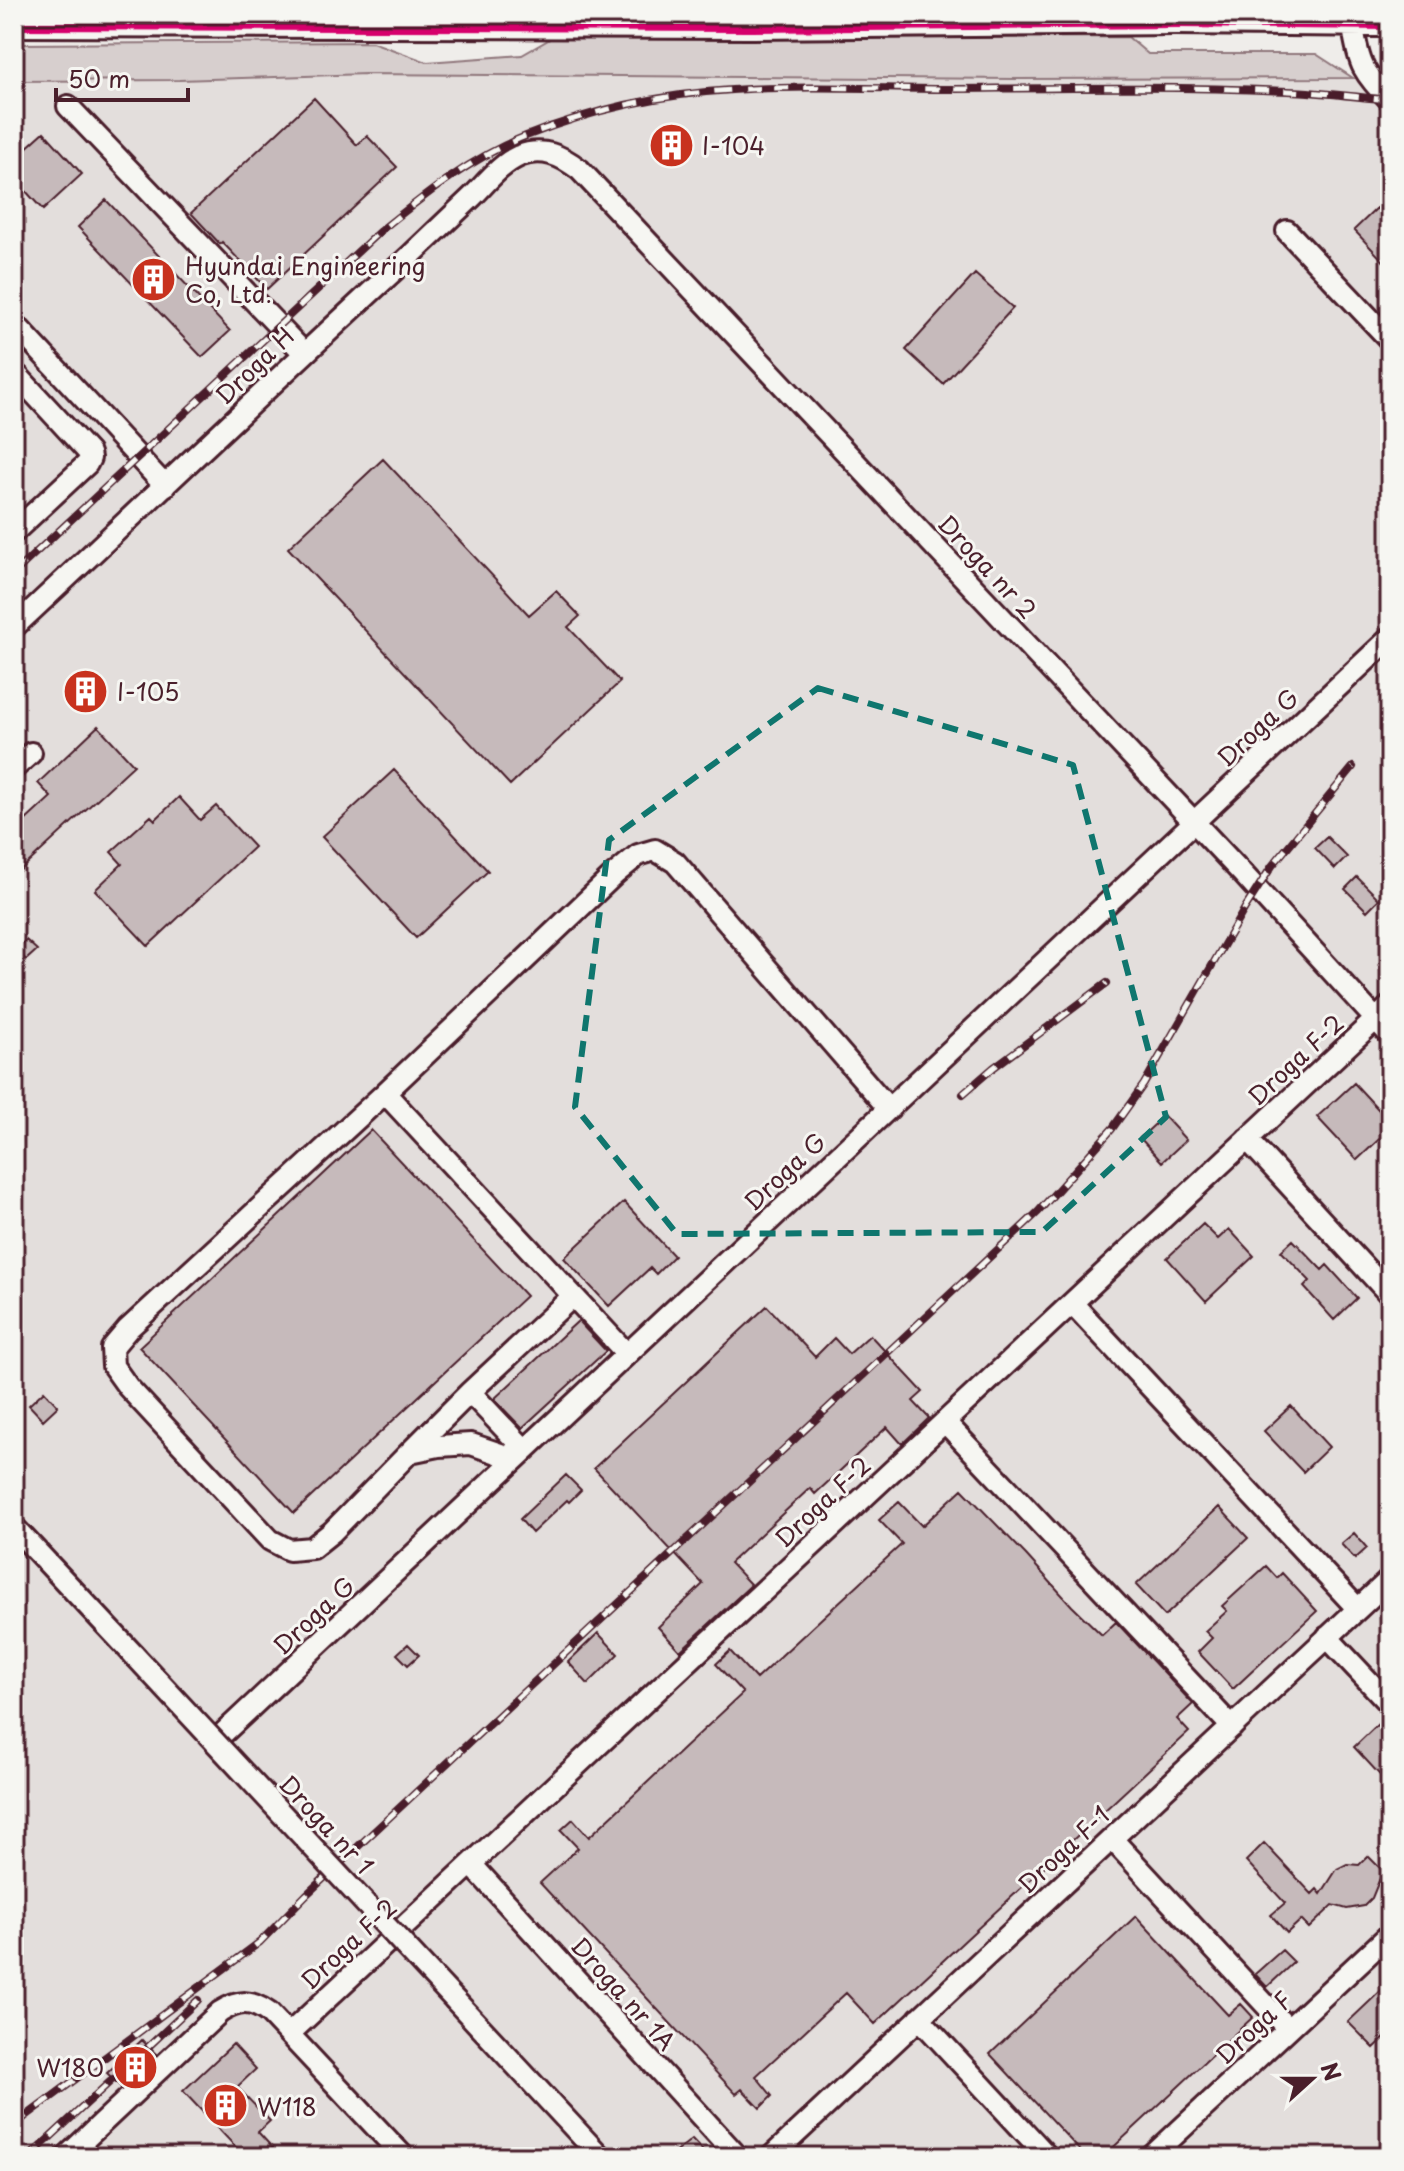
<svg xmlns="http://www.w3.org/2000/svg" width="1404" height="2171" font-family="'Playpen Sans',sans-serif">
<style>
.built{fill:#e3dedc}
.green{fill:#d7cfce;stroke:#90777c;stroke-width:2}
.building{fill:#c6babb;stroke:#4a1f2b;stroke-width:2}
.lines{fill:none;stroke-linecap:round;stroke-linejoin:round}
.minor-casing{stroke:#4a1f2b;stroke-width:26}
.minor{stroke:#f6f6f2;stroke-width:20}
.rail-casing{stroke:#4a1f2b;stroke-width:8}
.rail{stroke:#f6f6f2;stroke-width:5;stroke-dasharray:15;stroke-linecap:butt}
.minor-bridge-casing{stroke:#4a1f2b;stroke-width:26;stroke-linecap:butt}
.minor-bridge{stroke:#f6f6f2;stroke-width:20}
.cycleway-casing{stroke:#f6f6f2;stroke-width:13}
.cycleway{stroke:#d6006c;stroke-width:8}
.marked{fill:none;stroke:#0f766e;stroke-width:6;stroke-dasharray:16 10;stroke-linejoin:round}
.labels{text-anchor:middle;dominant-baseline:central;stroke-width:6;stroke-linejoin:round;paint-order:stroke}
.poi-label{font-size:24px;fill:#4a1f2b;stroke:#f6f6f2;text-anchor:start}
.street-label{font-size:24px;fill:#4a1f2b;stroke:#f6f6f2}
</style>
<rect width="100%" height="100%" fill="#efedea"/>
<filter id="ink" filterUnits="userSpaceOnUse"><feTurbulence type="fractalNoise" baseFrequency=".0125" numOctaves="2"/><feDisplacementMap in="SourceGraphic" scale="16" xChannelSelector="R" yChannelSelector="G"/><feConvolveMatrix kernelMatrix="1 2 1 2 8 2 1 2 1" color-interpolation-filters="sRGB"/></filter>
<g filter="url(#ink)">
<path class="built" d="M14 65 536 75 1015 79 1353 78 1384 77 1390 72V2157H14Z"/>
<path class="green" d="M14 14H800L483 17 14 16Z
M557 35 738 39 1128 37 1148 54H1316L1353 78 1015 79 366 74 179 80 14 81V44L372 42 427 62 522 55Z"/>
<path class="building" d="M314 98 357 145 367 136 397 167 267 289 222 242 220 244 191 213Z
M675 131 685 142 667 159 657 148Z
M44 132 82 174 43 210 14 178V159Z
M106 200 230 331 202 357 78 227Z
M1377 208 1390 221V268L1354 230Z
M975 274 1013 308 943 384 906 350Z
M383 459 529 615 556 591 580 616 568 627 620 682 510 785 288 548Z
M83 676 100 695 90 705 72 686Z
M98 726 134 765 14 876V807L25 821 51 797 38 783Z
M394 770 488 871 416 938 322 837Z
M179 797 200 820 216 806 254 847 148 946 95 890 122 864 111 852 151 816 155 820Z
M1327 837 1347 857 1335 869 1315 848Z
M1357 877 1379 899 1367 911 1345 889Z
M26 940 37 950 26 960 16 950Z
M1354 1083 1390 1122V1129L1357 1160 1317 1117Z
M1164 1116 1186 1140 1162 1162 1140 1138Z
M371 1130 526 1296 294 1513 139 1347Z
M624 1202 674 1256 656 1274 650 1268 609 1306 564 1258Z
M1203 1224 1218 1239 1229 1229 1254 1256 1206 1301 1167 1258Z
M1293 1240 1322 1270 1327 1265 1357 1298 1334 1320 1304 1287 1310 1281 1281 1251Z
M767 1306 815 1357 834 1338 849 1354 870 1335 923 1392 913 1401 929 1418 902 1444 887 1427 815 1494 810 1488 730 1563 751 1585 680 1651 658 1627 703 1584 594 1468Z
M578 1321 606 1351 522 1428 494 1399Z
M44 1391 58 1406 43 1420 29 1405Z
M1291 1406 1329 1447 1303 1472 1264 1431Z
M566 1475 581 1490 569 1502 567 1500 532 1533 520 1519Z
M962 1489 1026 1555 1072 1606 1102 1635 1116 1622 1193 1704 1177 1719 1189 1732 875 2024 846 1993 756 2076 772 2096 760 2108 742 2089 736 2094 540 1883 578 1848 561 1830 573 1819 589 1837 743 1693 716 1664 730 1651 756 1679 902 1544 879 1520 899 1502 922 1526Z
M1219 1507 1248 1538 1165 1616 1136 1585Z
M1354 1533 1367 1548 1355 1559 1341 1544Z
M1266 1566 1277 1578 1282 1573 1317 1611 1233 1689 1198 1652 1212 1638 1205 1631 1227 1611 1222 1606Z
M598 1633 618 1654 588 1684 568 1662Z
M408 1644 419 1655 408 1665 397 1654Z
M1378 1724 1390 1737V1786L1354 1747Z
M1264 1843 1312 1894 1317 1889 1321 1894 1337 1869 1347 1864 1359 1865 1368 1856 1383 1871 1372 1898 1364 1906 1347 1909 1333 1905 1309 1928 1301 1920 1287 1933 1271 1915 1285 1903 1246 1861Z
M1136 1916 1228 2015 1241 2004 1253 2017 1103 2157H1086L990 2054Z
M1282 1950 1294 1962 1267 1987 1255 1974Z
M1390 1982V2033L1374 2048 1348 2022Z
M142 2040 156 2054 121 2087 107 2073Z
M233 2044 256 2069 237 2087 270 2121 258 2132 281 2157H245L183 2091Z
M692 2139 709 2157H669Z"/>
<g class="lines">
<defs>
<path id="minor" d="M14 26 753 28 1176 24 1390 26
M1353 27C1359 66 1363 72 1390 100
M68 106 304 353
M1287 231 1390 340
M14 323 165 486
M14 375 18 376 89 453 90 458 87 464 14 532
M14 627C147 503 278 377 412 254 432 235 453 215 473 196 487 182 501 164 519 156 542 147 561 155 580 170L1243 874 1390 1035
M14 768 31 753
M385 1093 615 874 638 855 655 850 675 862 889 1109
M1247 1139 1390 1295
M1072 1303 1358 1609
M470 1392 525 1450
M945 1422 1232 1727
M410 1452 470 1392 573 1296
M515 1459 471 1444 439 1446 410 1452 332 1532 312 1548 289 1550 270 1540 128 1387 113 1366 112 1348 128 1329 385 1093 627 1354
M14 1527 135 1656
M1327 1637 1390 1704
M215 1741 1390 638
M1112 1839 1288 2029
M471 1864 738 2157
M456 2001 601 2157
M919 2018 1048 2157
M289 2034 1390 1006
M66 2157 220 2012C240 2000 251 2000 269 2013L404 2157
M771 2157 1390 1579
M1151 2157 1390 1934
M1387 2157 1390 2154"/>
</defs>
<use href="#minor" class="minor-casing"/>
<use href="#minor" class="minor"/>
<defs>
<path id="rail" d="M14 573 380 231C425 195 472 157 526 136 591 110 662 94 732 90 806 85 881 89 955 89 1066 88 1177 86 1288 91 1322 92 1356 97 1390 100
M963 1094 993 1068 1107 983
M148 2047 198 2000
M14 2125 260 1942 306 1895 1038 1212 1112 1129 1144 1084 1245 908 1272 866 1353 767
M29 2157 113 2079"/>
</defs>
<use href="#rail" class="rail-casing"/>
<use href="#rail" class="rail"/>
<defs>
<path id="minor-bridge" d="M135 1656 456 2001"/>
</defs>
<use href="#minor-bridge" class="minor-bridge-casing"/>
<use href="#minor-bridge" class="minor-bridge"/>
<defs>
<path id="cycleway" d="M14 26 753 28 1176 24 1390 26"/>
</defs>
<use href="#cycleway" class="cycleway-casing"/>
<use href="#cycleway" class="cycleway"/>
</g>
</g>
<path class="marked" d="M818 688 1073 765 1166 1117 1042 1232 677 1234 575 1107 609 840Z"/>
<defs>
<symbol id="building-disc" viewBox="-11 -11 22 22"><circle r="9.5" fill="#c8321e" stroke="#f6f6f2"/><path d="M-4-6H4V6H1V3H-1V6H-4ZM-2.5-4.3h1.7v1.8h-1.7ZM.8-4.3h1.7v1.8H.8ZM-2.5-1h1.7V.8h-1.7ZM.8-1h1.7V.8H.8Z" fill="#fff"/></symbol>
</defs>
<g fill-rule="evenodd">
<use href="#building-disc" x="646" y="120" width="51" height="51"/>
<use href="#building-disc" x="128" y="254" width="51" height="51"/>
<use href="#building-disc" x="60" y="666" width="51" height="51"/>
<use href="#building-disc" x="110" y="2042" width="51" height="51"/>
<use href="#building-disc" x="200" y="2080" width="51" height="51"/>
</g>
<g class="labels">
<g class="poi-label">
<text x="702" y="145">I-104</text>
<text x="185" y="265">Hyundai Engineering<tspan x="185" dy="28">Co, Ltd.</tspan></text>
<text x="117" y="691">I-105</text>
<text x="104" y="2067" text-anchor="end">W180</text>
<text x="257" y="2106">W118</text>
</g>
<g class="street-label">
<text transform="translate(254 365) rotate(-44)">Droga H</text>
<text transform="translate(988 566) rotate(47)">Droga nr 2</text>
<text transform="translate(1257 727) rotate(-43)">Droga G</text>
<text transform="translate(1295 1059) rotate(-43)">Droga F-2</text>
<text transform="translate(784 1171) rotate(-43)">Droga G</text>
<text transform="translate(822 1501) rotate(-43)">Droga F-2</text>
<text transform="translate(313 1615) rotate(-43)">Droga G</text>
<text transform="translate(327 1824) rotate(47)">Droga nr 1</text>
<text transform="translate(1063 1849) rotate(-43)">Droga F-1</text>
<text transform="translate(348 1943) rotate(-43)">Droga F-2</text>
<text transform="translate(624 1993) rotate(48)">Droga nr 1A</text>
<text transform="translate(1253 2027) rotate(-43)">Droga F</text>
</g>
</g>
<rect width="1404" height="2171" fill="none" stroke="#f6f6f2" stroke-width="48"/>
<rect x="24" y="24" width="1356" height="2123" fill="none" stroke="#4a1f2b" stroke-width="3" filter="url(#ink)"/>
<g transform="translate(1312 2079) rotate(69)" stroke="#f6f6f2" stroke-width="6" paint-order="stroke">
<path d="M0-6L14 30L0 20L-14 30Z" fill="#4a1f2b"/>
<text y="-12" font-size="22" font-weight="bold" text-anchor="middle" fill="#4a1f2b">N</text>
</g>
<path d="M56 88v12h132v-12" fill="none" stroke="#4a1f2b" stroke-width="4"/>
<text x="68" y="88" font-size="24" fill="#4a1f2b" stroke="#f6f6f2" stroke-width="6" paint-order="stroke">50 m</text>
</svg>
